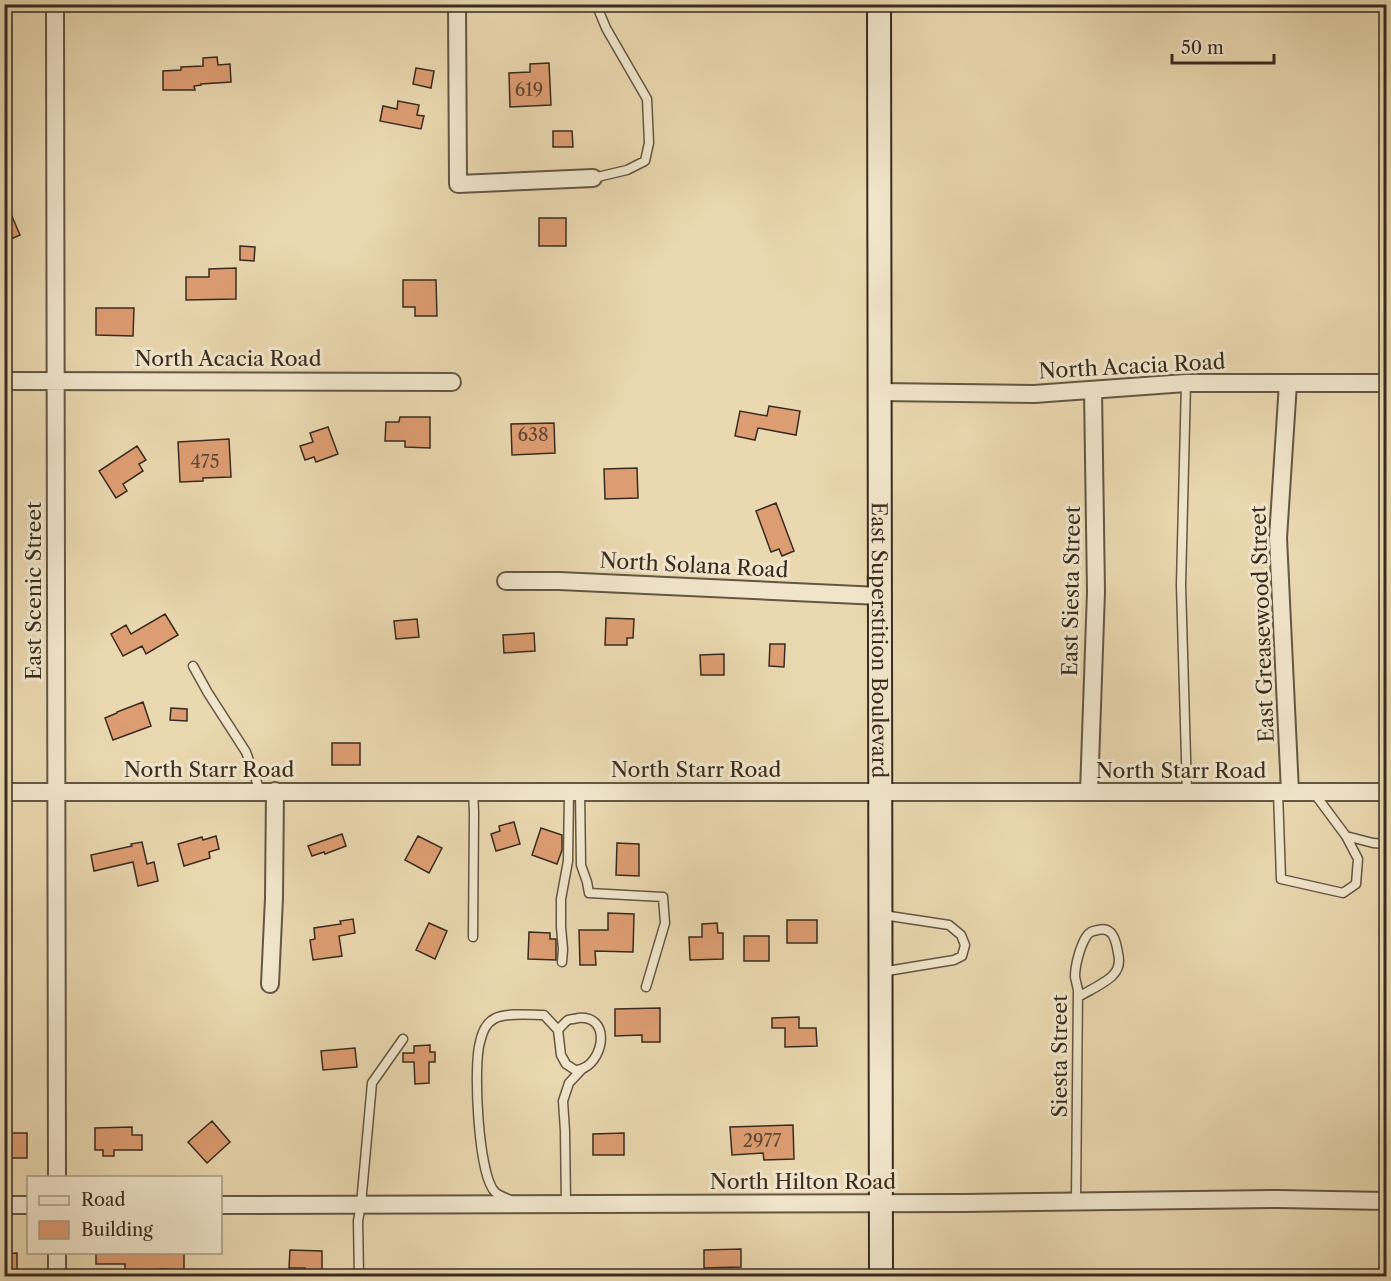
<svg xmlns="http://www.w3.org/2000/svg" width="1391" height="1281" font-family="'Libre Caslon Text',serif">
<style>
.building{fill:#dd9d72;stroke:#382c20;stroke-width:1.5}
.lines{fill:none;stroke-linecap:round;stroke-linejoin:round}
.service-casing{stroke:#645744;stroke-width:11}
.minor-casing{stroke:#645744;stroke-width:20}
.secondary-casing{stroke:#382c20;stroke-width:26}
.service{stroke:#f1e6cc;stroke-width:8}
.minor{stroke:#f1e6cc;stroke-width:16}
.secondary{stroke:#f1e6cc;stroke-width:22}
.labels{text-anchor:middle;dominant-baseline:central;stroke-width:6;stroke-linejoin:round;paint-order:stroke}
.number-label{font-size:18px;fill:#614834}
.street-label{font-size:21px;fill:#382c20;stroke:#f1e6cc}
</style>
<rect width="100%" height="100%" fill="#ead8b0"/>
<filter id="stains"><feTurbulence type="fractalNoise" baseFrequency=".00333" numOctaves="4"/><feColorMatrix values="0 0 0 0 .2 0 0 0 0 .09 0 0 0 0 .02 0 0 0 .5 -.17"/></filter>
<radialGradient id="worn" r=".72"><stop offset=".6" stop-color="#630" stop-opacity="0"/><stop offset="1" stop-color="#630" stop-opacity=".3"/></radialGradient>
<path class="building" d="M217 57 218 65 230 64 231 82 201 84V85L194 86 195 90H163V71L181 70V67L203 66V58Z
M549 63 551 105 510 107 509 73 530 72V64Z
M416 68 434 71 431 88 413 84Z
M398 101 419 105 417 115 424 116 421 129 380 121 383 106 397 109Z
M553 131H572L573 147H553Z
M5 200 20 235 4 242V200Z
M539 218H566V246H539Z
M240 246 255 247 254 261 240 260Z
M236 268V299L186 300V277H209V269Z
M403 280H436L437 316H415V307H403Z
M96 308H134L133 336 96 335Z
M769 406 800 411 796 435 758 428 755 440 735 436 740 411 767 416Z
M400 417H430V448L405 447V441H385L386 422H399Z
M554 423 555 453 512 455 511 424Z
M328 427 338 454 316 462 314 457 305 460 300 446 313 442 310 433Z
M229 439 231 477 203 478V481L180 482 178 442Z
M137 446 146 460 139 464 143 471 123 484 127 491 116 498 99 471Z
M637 468 638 498 605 499 604 469Z
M776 503 794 551 782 556 779 549 771 552 756 511Z
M165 614 178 635 146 654 142 646 123 656 111 634 126 625 131 634Z
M606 618 634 619 633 638H627V645H605Z
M417 619 419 637 396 639 394 621Z
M534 633 535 651 504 653 503 635Z
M770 644H785L784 667 769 666Z
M724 654V675H701L700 655Z
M143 702 151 726 113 740 105 718 117 713V712Z
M171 708 187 709V721L170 720Z
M332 743H360V765H332Z
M514 822 520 844 496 851 491 834 500 831 499 826Z
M541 828 562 835V850L557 864 532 855Z
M342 834 346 846 325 854 324 852 312 856 308 846Z
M216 836 219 849 209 852 210 858 184 866 178 844 202 837 203 840Z
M418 836 442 848 429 873 405 860Z
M142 842 147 864 154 862 158 881 138 886 133 862 94 871 91 855 132 846 131 844Z
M617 843 639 844V876L616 875Z
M608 913 634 914 633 952 595 951 596 965H580L579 930H608Z
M353 919 355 933 339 936 342 956 313 960 310 940 315 939 314 928 341 924 340 921Z
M787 920H817V943H787Z
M429 923 447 931 435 959 416 950Z
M717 923 718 933H723V959L690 960 689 937H702V924Z
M529 932 550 933V939H556V960L528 959Z
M744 936H769V961H744Z
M660 1008V1042H642V1035L615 1036V1009Z
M799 1017V1028H816L817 1046 785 1047V1028H772V1018Z
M430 1045V1052H435V1062H429V1083L415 1084 414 1062H403V1053H414V1046Z
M355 1048 357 1067 323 1070 321 1051Z
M212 1121 230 1142 207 1163 188 1142Z
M793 1125 794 1159 764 1160 763 1153 732 1155 730 1127Z
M132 1127V1135H142V1150H114V1156H103V1150H95V1128Z
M4 1133H27V1158H4Z
M624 1133V1155H593V1134Z
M741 1249V1267L704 1268V1250Z
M290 1250 322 1251V1276H305V1268H289Z
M96 1252H184V1270L160 1269V1271L125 1270V1264H96Z
M17 1253V1272H4V1254Z"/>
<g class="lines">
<defs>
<path id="service" d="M593 178 627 170 645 161 649 143 647 99 606 28 596 4
M1186 383 1181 585 1187 792
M193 666 208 693 246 752 260 791
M580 792 581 865 587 882 589 893 663 897 665 923 646 987
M1278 792 1281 879 1343 893 1356 884 1358 859 1346 836
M1314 793 1346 836 1373 843 1386 844
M473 937 474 812 473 791
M562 962 563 949 561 927V899L568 861 569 792
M881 972 954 960 962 956 965 945 961 935 949 925 883 915
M512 1201C507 1198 499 1196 495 1192 478 1175 473 1066 480 1042 482 1033 486 1023 494 1019 505 1012 531 1015 544 1015L558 1030 561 1055 566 1064 575 1070C576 1070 582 1069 584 1068 605 1057 610 1015 578 1018 576 1019 570 1019 568 1020 565 1022 561 1027 558 1030
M1076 1201 1078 990C1077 986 1076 981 1075 977 1075 965 1080 947 1086 937 1089 932 1092 931 1098 930 1113 926 1116 941 1118 953 1120 961 1119 969 1113 975 1106 983 1088 991 1078 997
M566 1204 565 1131 563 1101 569 1083 583 1068
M359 1276 358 1221 361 1204 372 1083 403 1039"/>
<path id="minor" d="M55 4 57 1178
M457 4 458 184 593 178
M4 381 452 382
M1288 383 1278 538 1290 792
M879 392 1034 394 1186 383H1386
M506 581H559L880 596
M4 792H1386
M1089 792 1096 592 1093 390
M270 984 274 898 275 791
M4 1205H28
M220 1205 963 1203 1278 1199 1386 1201
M57 1252V1276"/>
<g id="secondary">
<path id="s1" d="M879 4 881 1276"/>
</g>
</defs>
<use href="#service" class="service-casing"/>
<use href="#minor" class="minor-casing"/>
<use href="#secondary" class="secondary-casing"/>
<use href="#service" class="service"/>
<use href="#minor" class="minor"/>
<use href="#secondary" class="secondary"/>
</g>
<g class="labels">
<g class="number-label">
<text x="529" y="90">619</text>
<text x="533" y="435">638</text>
<text x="205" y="462">475</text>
<text x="762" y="1141">2977</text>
</g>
<g class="street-label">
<text x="228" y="358">North Acacia Road</text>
<text transform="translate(1132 366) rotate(-3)">North Acacia Road</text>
<text transform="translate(694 565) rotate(3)">North Solana Road</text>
<text transform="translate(33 591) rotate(-90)">East Scenic Street</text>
<text transform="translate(1071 591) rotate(-89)">East Siesta Street</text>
<text transform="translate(1262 624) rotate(-92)">East Greasewood Street</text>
<text stroke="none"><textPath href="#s1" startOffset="636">East Superstition Boulevard</textPath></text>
<text x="209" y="769">North Starr Road</text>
<text x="696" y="769">North Starr Road</text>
<text x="1181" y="770">North Starr Road</text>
<text transform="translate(1059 1056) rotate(-90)">Siesta Street</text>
<text x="803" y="1181">North Hilton Road</text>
</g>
</g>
<rect width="1391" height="1281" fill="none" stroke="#ead8b0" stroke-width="24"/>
<rect x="6" y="6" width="1379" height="1269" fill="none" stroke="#382c20" stroke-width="3"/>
<rect x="12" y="12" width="1367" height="1257" fill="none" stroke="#382c20" stroke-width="1.5"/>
<rect x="27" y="1176" width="195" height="78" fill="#f1e6cc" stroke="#a79c87" stroke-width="1.5"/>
<rect x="39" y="1196" width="30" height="9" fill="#f1e6cc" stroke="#a79c87" stroke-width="1.5"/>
<text x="81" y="1206" font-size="18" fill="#382c20">Road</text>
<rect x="39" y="1221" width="30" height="18" fill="#dd9d72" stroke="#a79c87" stroke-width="1.5"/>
<text x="81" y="1236" font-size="18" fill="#382c20">Building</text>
<path d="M1172 54v9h102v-9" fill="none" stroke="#382c20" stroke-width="3"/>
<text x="1181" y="54" font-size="18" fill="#382c20" stroke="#f1e6cc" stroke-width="4.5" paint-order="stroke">50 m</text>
<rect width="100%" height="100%" filter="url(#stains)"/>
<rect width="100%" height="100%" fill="url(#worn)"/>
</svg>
